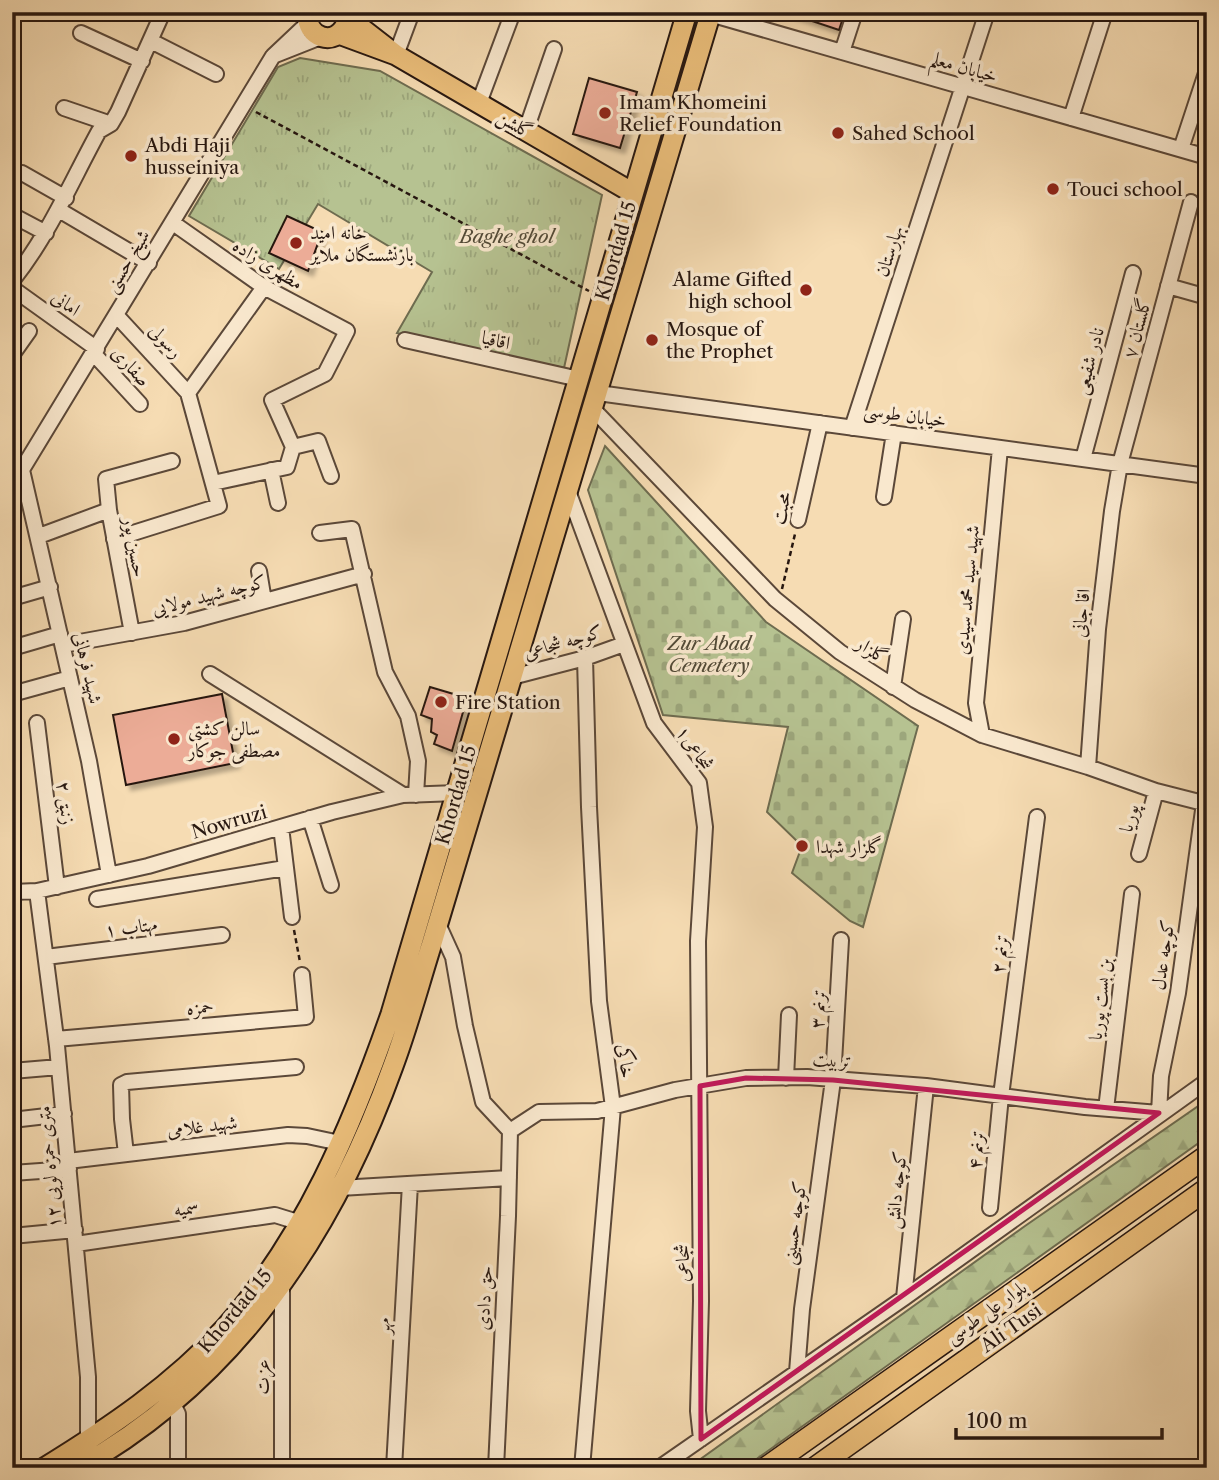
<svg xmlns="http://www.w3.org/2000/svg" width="1219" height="1480" font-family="'Libre Caslon Text',Amiri,serif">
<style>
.forest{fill:url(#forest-firs);stroke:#6e6c50;stroke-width:2}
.cemetery{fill:url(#cemetery-stones);stroke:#6e6c50;stroke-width:2}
.park{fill:url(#park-tufts);stroke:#6e6c50;stroke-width:2}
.building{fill:#ecac97;stroke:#271710;stroke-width:2;filter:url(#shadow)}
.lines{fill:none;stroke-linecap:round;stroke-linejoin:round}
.minor-casing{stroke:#5b4839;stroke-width:18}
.major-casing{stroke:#271710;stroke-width:23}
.highway-casing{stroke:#271710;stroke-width:24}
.path{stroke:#271710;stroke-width:2.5;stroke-dasharray:5 3.5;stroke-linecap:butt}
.minor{stroke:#f9e8ce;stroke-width:14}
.major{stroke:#ebbe7a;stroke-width:19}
.highway{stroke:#ebbe7a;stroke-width:21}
.marked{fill:none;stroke:#c2185b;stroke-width:5;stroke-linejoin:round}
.poi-dot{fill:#8f2418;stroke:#f9e8ce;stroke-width:2.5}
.labels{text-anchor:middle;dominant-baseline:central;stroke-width:7;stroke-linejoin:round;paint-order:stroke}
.street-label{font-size:19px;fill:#271710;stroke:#f9e8ce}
.poi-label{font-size:19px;fill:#271710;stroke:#f9e8ce;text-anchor:start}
.park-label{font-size:19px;font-style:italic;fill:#524a37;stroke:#f9e8ce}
</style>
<defs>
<pattern id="forest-firs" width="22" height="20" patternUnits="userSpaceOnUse" patternTransform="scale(1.75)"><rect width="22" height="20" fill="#b6c291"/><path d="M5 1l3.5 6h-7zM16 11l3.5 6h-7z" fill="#9ca67c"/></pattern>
<pattern id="cemetery-stones" width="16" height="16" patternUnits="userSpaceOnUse" patternTransform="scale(1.75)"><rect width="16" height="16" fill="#b6c291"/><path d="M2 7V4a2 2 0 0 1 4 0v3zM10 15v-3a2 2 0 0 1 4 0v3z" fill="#9ca67c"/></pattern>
<pattern id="park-tufts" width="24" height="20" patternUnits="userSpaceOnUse" patternTransform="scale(1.75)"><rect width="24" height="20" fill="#b6c291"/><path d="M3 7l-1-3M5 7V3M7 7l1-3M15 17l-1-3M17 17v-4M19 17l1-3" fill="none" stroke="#9ca67c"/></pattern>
<filter id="shadow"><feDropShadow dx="5" dy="5" stdDeviation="2" flood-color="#0004"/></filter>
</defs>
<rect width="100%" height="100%" fill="#f6dcb3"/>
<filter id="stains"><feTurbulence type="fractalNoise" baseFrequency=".00286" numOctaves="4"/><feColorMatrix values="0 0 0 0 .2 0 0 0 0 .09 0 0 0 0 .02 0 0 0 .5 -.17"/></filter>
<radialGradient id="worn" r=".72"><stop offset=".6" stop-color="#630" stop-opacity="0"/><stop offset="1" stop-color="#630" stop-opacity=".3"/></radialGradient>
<path class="forest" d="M1207 1100V1137L744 1468H688L1025 1226Z"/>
<path class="cemetery" d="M605 446 766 622 918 726 863 927 850 921 792 873 802 846 767 812 788 727 663 715 588 490Z"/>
<path class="park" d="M300 58 380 71 602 195 564 368 397 333 432 272 318 204 279 269 189 216 278 67Z"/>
<path class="building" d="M791 12H845L839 30 791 14Z
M589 78 637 92 620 148 573 134Z
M287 216 322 232 308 271 269 253Z
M430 687 467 698 452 751 434 744 437 735 431 732 432 719 421 715Z
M222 694 235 763 126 785 113 715Z"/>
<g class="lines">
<defs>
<path id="minor" d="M703 12 1207 157
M308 23 273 56 321 37
M81 33 142 61
M151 41 216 74
M842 52 855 12
M396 55 412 12
M479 103 513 12
M64 108 111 124
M1071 118 1105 12
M526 130 554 49
M1181 149 1207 70
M22 173 66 198
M59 210 149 263
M12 215 46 233
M173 223 264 287 347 331 325 374 272 400 293 447 287 467 213 483
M12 281C49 235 71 182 99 131L111 124 118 112 163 12
M1168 286 1207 297
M12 288 97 349
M405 340 579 379
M94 354 140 404
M12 355 29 331
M188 393 264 287
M598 393 1207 476
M593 409 775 599 840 652 915 700 982 735 1088 767 1156 791 1207 804
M852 428 987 12
M293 447 318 441 331 476
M1083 459 1133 273
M22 470 89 761 109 875
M271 470 278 503
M12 486 273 56
M568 491 654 723 699 783 705 827 698 941 701 1301 698 1411 701 1439
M884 497 894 433
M109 510 106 479 172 461
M798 520 820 423
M320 533 352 529 385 672 408 716 418 761 416 795
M39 536 109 510 132 633
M114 539 219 506 188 393 117 316
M259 571 264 601
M12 598 50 587
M63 645 184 623 364 574
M12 648 60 634
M210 674 403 795
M512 677 585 658 624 644
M893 687 903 619
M12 694 70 678
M37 723 57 887
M982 735 976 703 1000 448
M1088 767 1098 629 1112 511 1120 464 1191 202
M310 818 331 885
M281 827 292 917
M1139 854 1156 791
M37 891 57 1046 88 1377V1441
M12 892 37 891 148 866 332 812 403 795 457 793
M97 899 285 868
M438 924 453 957 465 1026 483 1102 510 1131
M46 957 222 935
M56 1039 306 1017 302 975
M12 1071 59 1067
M786 1078 789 1015
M1106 1109 1132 894
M12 1120 64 1114
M510 1131 539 1112 597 1111 675 1090 746 1078 807 1077 926 1086 1085 1107 1159 1113 1161 1076 1178 993 1204 803
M126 1154 122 1119 121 1085 127 1082 296 1067
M68 1161 288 1135 307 1136 340 1143
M12 1173 69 1169
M340 1188 509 1178
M990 1208 1001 1096 1037 817
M12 1236 75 1230
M76 1244 275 1215 301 1223
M904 1298 926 1086
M797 1372 802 1309 833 1080 841 940
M172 1402 178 1414V1468
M282 1468V1285
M394 1468 410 1184
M496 1468 508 1216 510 1131
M582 1468 613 1107 599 1001 589 807 585 658
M659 1468 904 1298 1207 1081"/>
<path id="major" d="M308 12C304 38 336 48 346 24
M339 34 396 55 347 17
M396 55 633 193
M44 1468C109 1428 173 1385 225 1328 305 1238 352 1126 391 1014L687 12
M78 1468C237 1379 333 1233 393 1066 408 1026 419 984 432 943L711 12"/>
<path id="highway" d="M766 1468 1207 1156
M815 1468 1207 1189"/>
</defs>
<use href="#minor" class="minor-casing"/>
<use href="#major" class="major-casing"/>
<use href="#highway" class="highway-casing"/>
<path class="path" d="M256 112 589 291
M782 589 795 534
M294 930 300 962"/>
<use href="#minor" class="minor"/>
<use href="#major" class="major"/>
<use href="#highway" class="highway"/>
</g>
<path class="marked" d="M746 1078 833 1080 1159 1113 701 1439 700 1086Z"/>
<g class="poi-dot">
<circle cx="605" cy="113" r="7"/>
<circle cx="838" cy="133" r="7"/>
<circle cx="131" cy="156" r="7"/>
<circle cx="1053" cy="189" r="7"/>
<circle cx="296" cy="243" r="7"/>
<circle cx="806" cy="290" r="7"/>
<circle cx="652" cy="340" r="7"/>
<circle cx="441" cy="702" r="7"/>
<circle cx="174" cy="739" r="7"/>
<circle cx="802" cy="846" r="7"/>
</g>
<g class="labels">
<g class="street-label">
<text transform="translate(964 67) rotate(16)">خیابان معلم</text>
<text transform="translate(515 124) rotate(30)">گلشن</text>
<text transform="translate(616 251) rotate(-74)">Khordad 15</text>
<text transform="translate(889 251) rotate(-72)">بهارستان</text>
<text transform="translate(127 261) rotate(-59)">شیخ حسنی</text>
<text transform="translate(268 264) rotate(32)">مظهری زاده</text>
<text transform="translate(66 303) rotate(35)">امانی</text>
<text transform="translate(1137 328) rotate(-75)">گلستان ۷</text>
<text transform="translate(496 340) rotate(13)">اقاقیا</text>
<text transform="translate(166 341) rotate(47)">رسولی</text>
<text transform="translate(1089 361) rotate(-75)">نادر شفیعی</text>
<text transform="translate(131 366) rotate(47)">صفاری</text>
<text transform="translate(905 415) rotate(8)">خیابان طوسی</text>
<text transform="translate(781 508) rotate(-77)">محبت</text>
<text transform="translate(135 547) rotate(80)">حسین پور</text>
<text transform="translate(967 590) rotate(-85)">شهید سید محمد سیدی</text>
<text transform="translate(209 595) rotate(-14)">کوچه شهید مولایی</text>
<text transform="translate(1081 613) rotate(-84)">اقا جانی</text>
<text transform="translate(563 642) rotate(-16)">کوچه شجاعی</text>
<text transform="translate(872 650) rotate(33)">گلزار</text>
<text transform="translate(88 668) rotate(77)">شهید فرهانی</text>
<text transform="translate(695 748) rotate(55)">شجاعی۱</text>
<text transform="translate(456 795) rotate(-74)">Khordad 15</text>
<text transform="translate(66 803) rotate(83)">زنبق ۲</text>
<text transform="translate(1129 818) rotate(-75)">پوریا</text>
<text transform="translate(229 822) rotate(-16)">Nowruzi</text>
<text transform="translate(131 927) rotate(-7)">مهتاب ۱</text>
<text transform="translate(1000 954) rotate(-83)">ترنم ۲</text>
<text transform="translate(1163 955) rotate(-82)">کوچه عدل</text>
<text transform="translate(1100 999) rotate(-83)">بن بست پوریا</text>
<text transform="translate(200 1007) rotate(-5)">حمزه</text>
<text transform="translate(818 1009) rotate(-86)">ترنم ۳</text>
<text transform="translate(832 1060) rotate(4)">تربیت</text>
<text transform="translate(626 1061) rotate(82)">خاکی</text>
<text transform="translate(202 1126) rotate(-7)">شهید غلامی</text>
<text transform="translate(976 1150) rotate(-85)">ترنم ۴</text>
<text transform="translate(49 1167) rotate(-95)">۱۲ متری حمزه لویی</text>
<text transform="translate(896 1190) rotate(-84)">کوچه دانش</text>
<text transform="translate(186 1208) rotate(-8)">سمیه</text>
<text transform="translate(794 1223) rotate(-82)">کوچه حسینی</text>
<text transform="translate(682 1263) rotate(-90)">شجاعی</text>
<text transform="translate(484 1298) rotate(-87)">حق دادی</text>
<text transform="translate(235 1311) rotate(-50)">Khordad 15</text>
<text transform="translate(986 1312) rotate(-35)">بلوار علی طوسی</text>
<text transform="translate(383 1326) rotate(-89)">مهر</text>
<text transform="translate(1011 1328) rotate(-35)">Ali Tusi</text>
<text transform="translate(262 1377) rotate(-90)">عزت</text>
</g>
<g class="poi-label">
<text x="619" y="102">Imam Khomeini<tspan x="619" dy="22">Relief Foundation</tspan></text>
<text x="852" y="133">Sahed School</text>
<text x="145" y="145">Abdi Haji<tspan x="145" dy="22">husseiniya</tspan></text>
<text x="1067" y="189">Touci school</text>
<text x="310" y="232">خانه امید<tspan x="310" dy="22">بازنشستگان ملایر</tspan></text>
<text x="792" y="279" text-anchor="end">Alame Gifted<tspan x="792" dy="22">high school</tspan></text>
<text x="666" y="329">Mosque of<tspan x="666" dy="22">the Prophet</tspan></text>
<text x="455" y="702">Fire Station</text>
<text x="188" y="728">سالن کشتی<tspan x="188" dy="22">مصطفی جوکار</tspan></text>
<text x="816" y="846">گلزار شهدا</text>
</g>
<g class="park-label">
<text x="507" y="236">Baghe ghol</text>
<text x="709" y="643">Zur Abad<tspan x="709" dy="22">Cemetery</tspan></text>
</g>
</g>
<rect width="1219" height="1480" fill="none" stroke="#f6dcb3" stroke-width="42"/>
<rect x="14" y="14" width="1191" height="1452" fill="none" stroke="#271710" stroke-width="3.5"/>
<rect x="21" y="21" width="1177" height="1438" fill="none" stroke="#271710" stroke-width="2"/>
<path d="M956 1428v10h206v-10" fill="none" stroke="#271710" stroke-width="3.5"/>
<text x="967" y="1428" font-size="21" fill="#271710" stroke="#f9e8ce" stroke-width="5" paint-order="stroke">100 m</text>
<rect width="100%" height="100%" filter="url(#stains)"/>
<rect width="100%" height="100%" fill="url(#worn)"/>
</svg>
